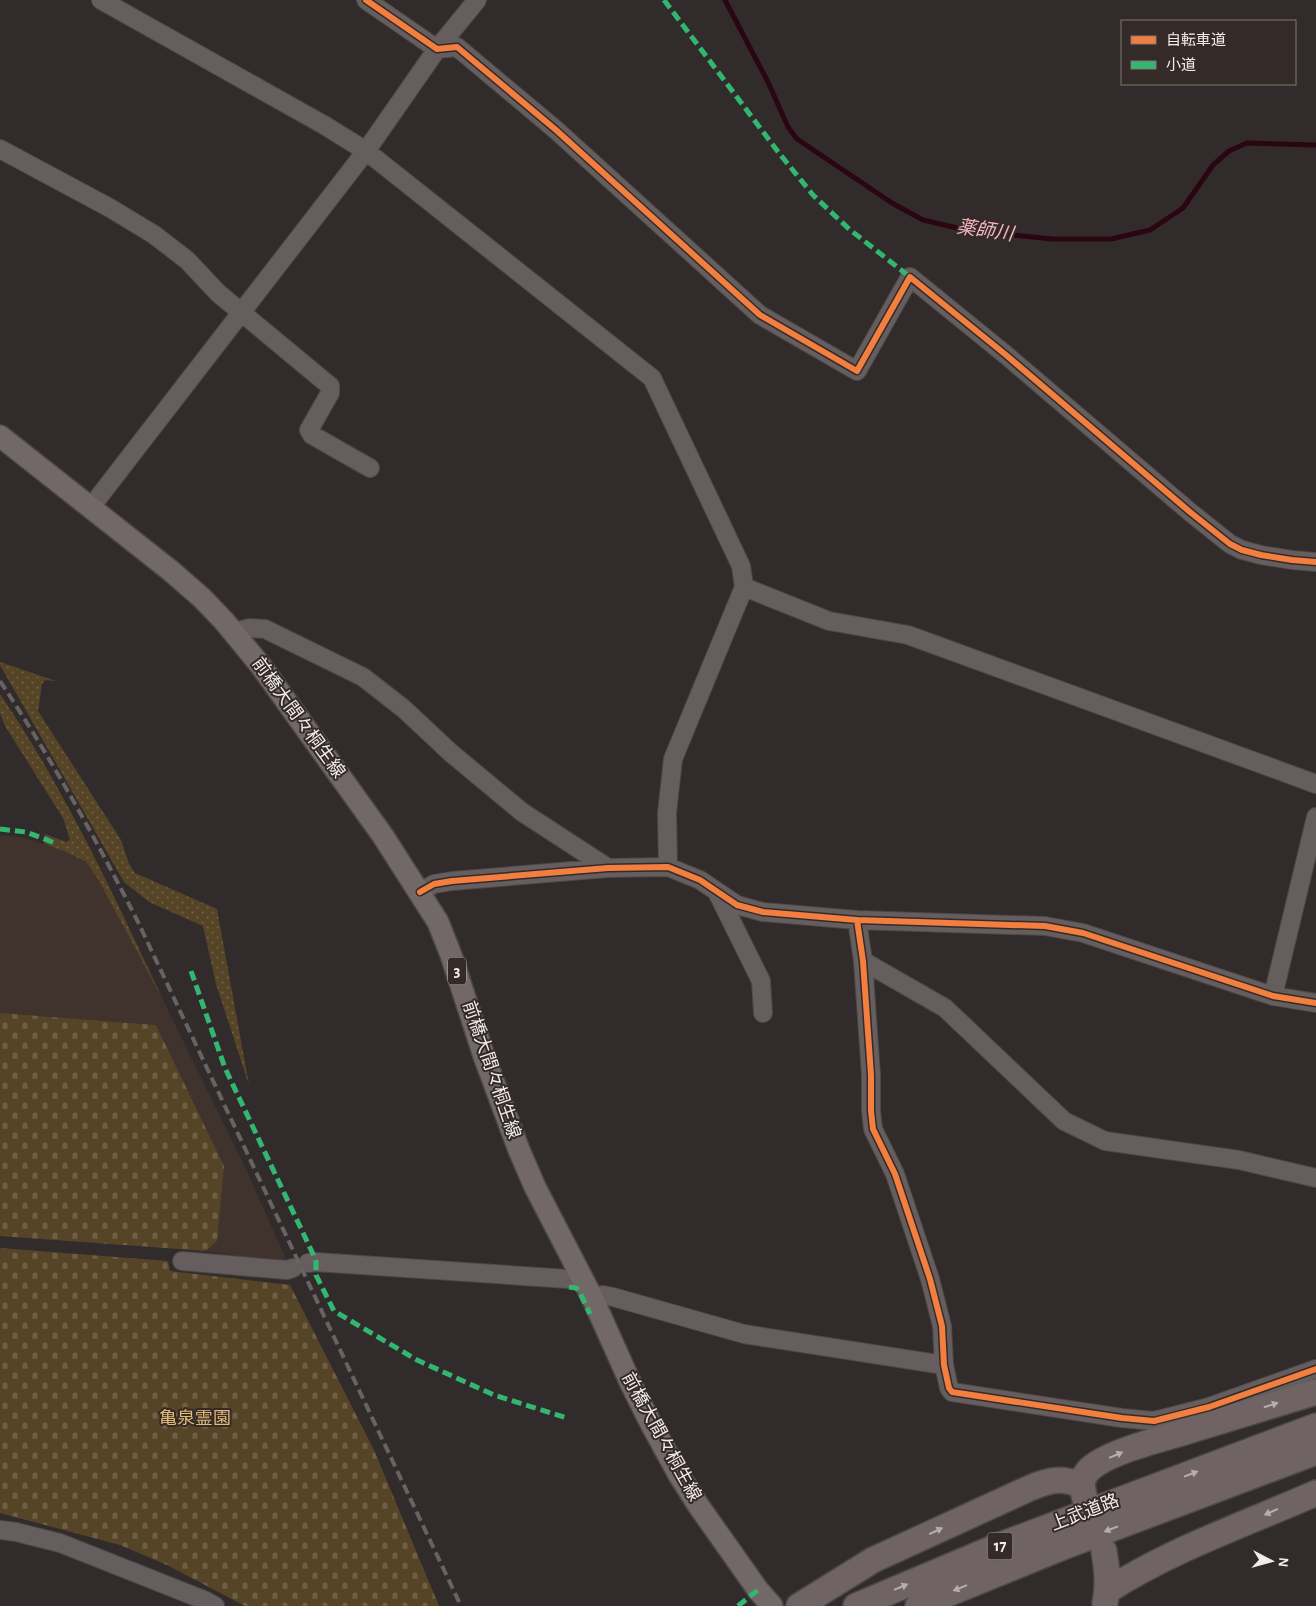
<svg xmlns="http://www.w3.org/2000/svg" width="1316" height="1606" font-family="'Alegreya Sans','Noto Sans JP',sans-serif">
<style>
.built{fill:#40322d}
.grass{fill:url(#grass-dots)}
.cemetery{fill:url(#cemetery-stones)}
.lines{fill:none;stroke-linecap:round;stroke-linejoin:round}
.stream{stroke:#2a0612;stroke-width:5}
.minor-casing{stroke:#4b4846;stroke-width:20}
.major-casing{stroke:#4b4846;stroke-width:24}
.highway-casing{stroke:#4b4846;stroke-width:28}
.minor{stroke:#665e5e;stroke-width:18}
.major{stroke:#726867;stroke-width:21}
.highway{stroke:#6f6463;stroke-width:25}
.rail{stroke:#686362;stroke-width:4;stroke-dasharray:10 5;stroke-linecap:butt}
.quiet{stroke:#33b770;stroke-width:5;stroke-dasharray:10 5;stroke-linecap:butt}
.cycleway-casing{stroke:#342b28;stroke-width:9}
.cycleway{stroke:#f27e40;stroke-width:6}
.oneway{fill:#b6aead}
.labels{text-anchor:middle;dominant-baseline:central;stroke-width:4;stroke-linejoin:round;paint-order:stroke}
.shield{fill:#342b28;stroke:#b8b1af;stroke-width:1}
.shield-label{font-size:16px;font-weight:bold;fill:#f1ebe9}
.street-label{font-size:18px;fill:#f1ebe9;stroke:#342b28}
.park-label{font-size:18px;fill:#e3b975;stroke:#342b28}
.water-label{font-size:19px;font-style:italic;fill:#f6b4c5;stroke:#342b28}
</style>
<defs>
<pattern id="grass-dots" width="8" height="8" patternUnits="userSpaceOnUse" patternTransform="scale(1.25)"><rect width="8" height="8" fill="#564427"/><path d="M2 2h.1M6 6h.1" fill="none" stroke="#6f5f46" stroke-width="1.8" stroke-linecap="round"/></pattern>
<pattern id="cemetery-stones" width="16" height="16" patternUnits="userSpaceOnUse" patternTransform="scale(1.25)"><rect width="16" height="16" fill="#564427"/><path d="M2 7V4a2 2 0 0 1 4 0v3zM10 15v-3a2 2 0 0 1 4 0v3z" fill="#6f5f46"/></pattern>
</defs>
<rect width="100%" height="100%" fill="#312c2b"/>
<path class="built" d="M0 835 21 837 64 851 86 862 98 879 165 1004 245 1167 286 1259 282 1262 206 1251 217 1241 156 1025 0 1013Z"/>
<path class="grass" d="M0 662 56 681 45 680 42 684 38 711 121 840 129 864 135 873 217 909 249 1085 216 984 203 926 149 902 124 882 0 665Z
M0 694C66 791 115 898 165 1004L98 879 86 862 64 851 44 844 45 834 66 842 70 840 63 818 5 726 0 713Z"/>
<path class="cemetery" d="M0 1013 156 1025 224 1166 217 1241 206 1251 0 1236Z
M0 1248 168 1261 170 1271 290 1285 374 1450 439 1606H245L167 1565 120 1545 0 1513Z"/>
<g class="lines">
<path class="stream" d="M725 0 768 82 788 127 797 139 892 203 923 220 966 230 1052 239H1111L1150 230 1183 208 1213 165 1229 151 1247 143 1316 145"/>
<defs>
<path id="minor" d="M101 0 324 125 366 151 652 378 741 566 744 587 673 759 667 813 668 867
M366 0 437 49 457 47 556 130 760 315 857 371 910 277 1006 355 1190 512 1230 544 1242 550 1261 555 1292 560 1316 562
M0 149 110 208 153 234 187 260 218 293 330 386V393L309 430 312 435 370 468
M91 507 366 151 437 49 477 0
M744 587 829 621 908 635 1316 784
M234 632 250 628 265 629 363 677 404 709 451 753 522 812 608 868
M420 892 434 884 452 881 608 868 668 867 700 880 737 905 763 912 857 920 1045 926 1083 933 1273 996 1316 1003
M717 892 761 981 763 1013
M857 920 863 961 871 1075V1111L873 1129 895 1174 930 1279 942 1326 944 1365 949 1388 952 1392 1122 1418 1154 1421 1209 1407 1316 1369
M863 961 945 1008 1064 1121 1105 1141 1239 1160 1316 1178
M1273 996 1316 817
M182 1261 287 1270 293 1268
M308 1263 316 1262 583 1280
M592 1297 603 1295 613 1297 744 1334 944 1365
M0 1530 16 1532 60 1543 204 1600 215 1606"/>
<path id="major" d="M0 436 171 571 202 598 224 621 261 666 383 836 438 922 451 955 484 1056 519 1150 535 1187 592 1297 631 1384 651 1424 679 1475 698 1505 758 1590 772 1606"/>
<path id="highway" d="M1085 1499C1082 1488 1080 1480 1088 1471 1105 1452 1163 1439 1188 1431 1230 1418 1273 1405 1316 1392
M1104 1551C1107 1569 1109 1585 1105 1603
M1107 1591C1170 1550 1248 1523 1316 1493
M799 1606 873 1560 1030 1488C1049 1480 1061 1477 1081 1485
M856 1606 1003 1544 1316 1426
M918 1606 1063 1547 1316 1452"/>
</defs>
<use href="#minor" class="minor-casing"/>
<use href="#major" class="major-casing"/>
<use href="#highway" class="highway-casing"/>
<use href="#minor" class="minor"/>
<use href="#major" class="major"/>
<use href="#highway" class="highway"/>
<path class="rail" d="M0 681C51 758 96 839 138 922L461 1606"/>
<path class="quiet" d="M664 0 779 153 813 195 849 229 910 277
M0 829 26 832 55 843
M191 971 225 1068 313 1254 316 1262V1275L334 1311 417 1360 494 1395 567 1418
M569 1287 576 1288 579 1291 590 1314
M738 1606 758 1590"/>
<defs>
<path id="cycleway" d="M366 0 437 49 457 47 556 130 760 315 857 371 910 277 1006 355 1190 512 1230 544 1242 550 1261 555 1292 560 1316 562
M420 892 434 884 452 881 608 868 668 867 700 880 737 905 763 912 857 920 1045 926 1083 933 1273 996 1316 1003
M857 920 863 961 871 1075V1111L873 1129 895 1174 930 1279 942 1326 944 1365 949 1388 952 1392 1122 1418 1154 1421 1209 1407 1316 1369"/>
</defs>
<use href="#cycleway" class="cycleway-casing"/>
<use href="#cycleway" class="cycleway"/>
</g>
<defs><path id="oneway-solid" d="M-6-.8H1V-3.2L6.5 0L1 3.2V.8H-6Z" transform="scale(1.25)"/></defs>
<g class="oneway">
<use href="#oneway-solid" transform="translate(1271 1405) rotate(-17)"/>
<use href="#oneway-solid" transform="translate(1116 1455) rotate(-23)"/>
<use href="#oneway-solid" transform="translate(1191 1474) rotate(-21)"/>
<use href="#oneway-solid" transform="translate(1271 1512) rotate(156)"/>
<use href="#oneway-solid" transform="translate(1111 1529) rotate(159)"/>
<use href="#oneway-solid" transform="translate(936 1531) rotate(-25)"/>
<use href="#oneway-solid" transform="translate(901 1587) rotate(-23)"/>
<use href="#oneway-solid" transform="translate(960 1588) rotate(158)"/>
</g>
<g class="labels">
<g class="shield">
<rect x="448" y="957.5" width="18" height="27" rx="4"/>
<rect x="987.5" y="1532.5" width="25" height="27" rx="4"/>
</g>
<g class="shield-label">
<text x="457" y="971">3</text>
<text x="1000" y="1546">17</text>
</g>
<g class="street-label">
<text transform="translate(298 718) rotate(54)">前橋大間々桐生線</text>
<text transform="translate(491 1070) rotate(71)">前橋大間々桐生線</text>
<text transform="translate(661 1437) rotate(61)">前橋大間々桐生線</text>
<text transform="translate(1085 1513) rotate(-21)">上武道路</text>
</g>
<g class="park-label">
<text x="195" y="1419">亀泉霊園</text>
</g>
<g class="water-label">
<text transform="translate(985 231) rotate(8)">薬師川</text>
</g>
</g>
<rect x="1121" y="20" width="175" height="65" fill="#342b28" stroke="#807875"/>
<rect x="1131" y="36" width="25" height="8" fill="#f27e40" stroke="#807875"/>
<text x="1166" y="45" font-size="15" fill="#f1ebe9">自転車道</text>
<rect x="1131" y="61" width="25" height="8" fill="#33b770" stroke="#807875"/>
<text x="1166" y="70" font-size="15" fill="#f1ebe9">小道</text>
<g transform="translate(1271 1561) rotate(96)" stroke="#342b28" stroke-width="4" paint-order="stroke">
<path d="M0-4L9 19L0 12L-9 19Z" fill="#f1ebe9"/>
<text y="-8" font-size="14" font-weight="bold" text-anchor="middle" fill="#f1ebe9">N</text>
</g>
</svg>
